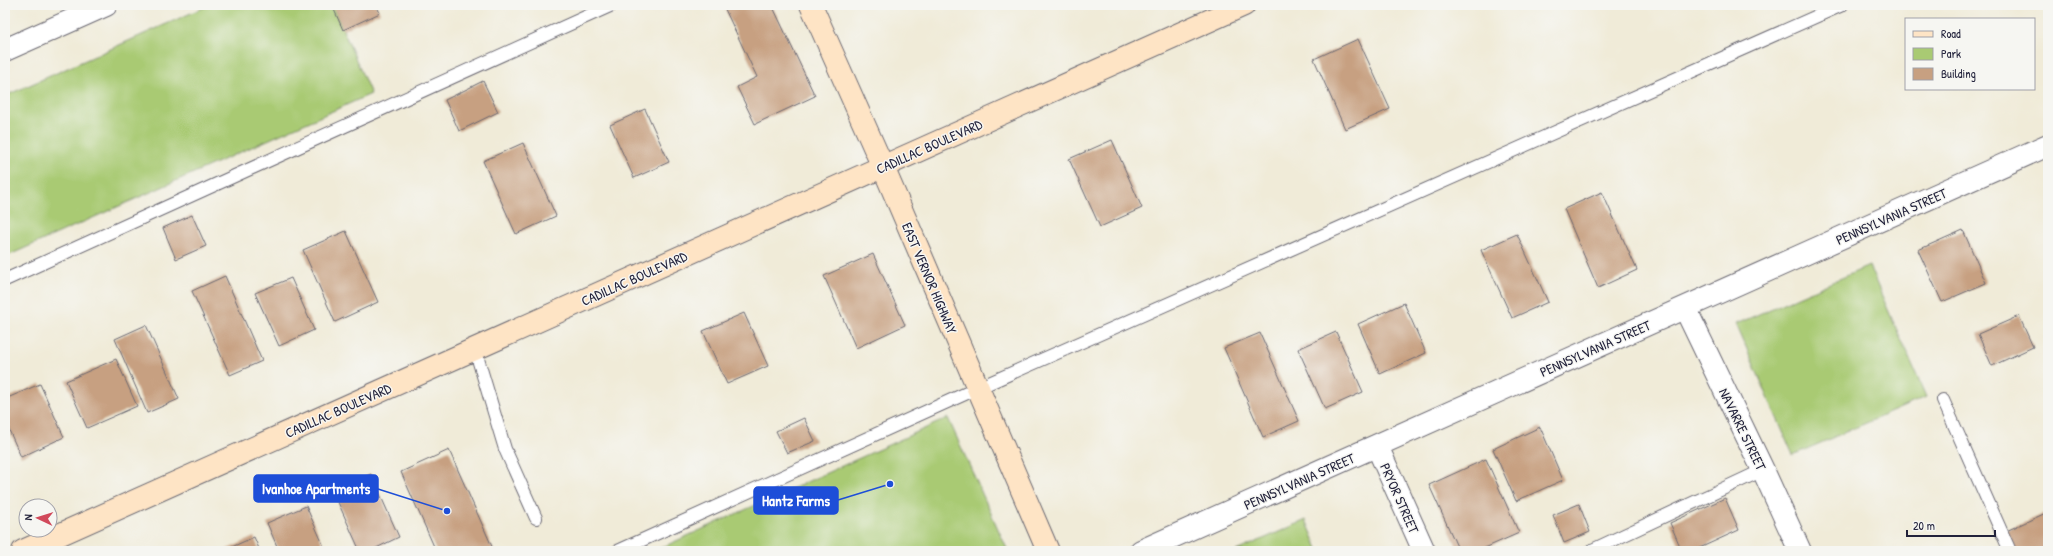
<svg xmlns="http://www.w3.org/2000/svg" width="2053" height="556" font-family="'Patrick Hand',sans-serif">
<style>
.green{fill:#a9ca73;stroke:#667657}
.building{fill:#c7a081}
.lines{fill:none;stroke-linecap:round;stroke-linejoin:round}
.lane-casing{stroke:#6a6872;stroke-width:14}
.street-casing{stroke:#6a6872;stroke-width:24}
.secondary-casing{stroke:#6a6872;stroke-width:24}
.lane{stroke:#fff;stroke-width:12}
.street{stroke:#fff;stroke-width:22}
.secondary{stroke:#fee4c5;stroke-width:22}
.labels{text-anchor:middle;dominant-baseline:central;stroke-width:3;stroke-linejoin:round;paint-order:stroke}
.street-label{font-size:14px;fill:#22223b;stroke:#f6f6f2}
.leader{fill:none;stroke:#1d4ed8;stroke-width:1.5}
.callout-dot{fill:#1d4ed8;stroke:#f6f6f2;stroke-width:1.5}
.callout{fill:#1d4ed8;stroke:#1d4ed8;stroke-width:1.5}
.callout-label{font-size:15px;text-anchor:middle;font-weight:bold;fill:#fff}
</style>
<rect width="100%" height="100%" fill="#f6f6f2"/>
<filter id="ink" filterUnits="userSpaceOnUse"><feTurbulence type="fractalNoise" baseFrequency=".025" numOctaves="2"/><feDisplacementMap in="SourceGraphic" scale="8" xChannelSelector="R" yChannelSelector="G"/><feConvolveMatrix kernelMatrix="1 2 1 2 8 2 1 2 1" color-interpolation-filters="sRGB"/></filter>
<filter id="wash" filterUnits="userSpaceOnUse"><feTurbulence type="fractalNoise" baseFrequency=".012" numOctaves="4" result="noise"/><feDisplacementMap in="SourceGraphic" scale="16" xChannelSelector="R" yChannelSelector="G"/><feGaussianBlur stdDeviation="0.9" result="paint"/><feColorMatrix in="noise" values="0 0 0 0 0 0 0 0 0 0 0 0 0 0 0 0 0 1.4 0 .05"/><feComposite in="paint" operator="in"/></filter>
<g filter="url(#wash)">
<rect width="100%" height="100%" fill="#f0ebd8"/>
<path class="green" d="M209 5H332L371 94 5 257V96Z
M1869 266 1926 397 1793 455 1736 324Z
M948 418 1008 551H654Z
M1306 520 1319 551H1236Z"/>
<g id="blocks">
<path class="building" d="M332 5H376L380 13 343 30Z
M723 5H772L815 96 755 124 737 87 757 77Z
M1358 39 1390 109 1345 129 1314 59Z
M483 81 498 112 459 131 445 100Z
M645 109 669 162 634 178 610 125Z
M1112 140 1142 208 1100 227 1069 159Z
M523 143 556 216 516 234 483 161Z
M1602 192 1637 270 1598 288 1564 209Z
M192 215 206 246 176 259 163 228Z
M1963 230 1986 283 1942 302 1918 250Z
M346 231 378 302 335 322 303 250Z
M1517 234 1548 302 1512 318 1481 250Z
M873 254 905 325 856 348 824 276Z
M225 276 262 361 230 375 192 291Z
M291 278 314 330 279 346 255 293Z
M1404 303 1426 353 1380 374 1358 324Z
M744 313 768 366 727 384 703 331Z
M2019 316 2033 347 1992 366 1978 334Z
M146 325 179 399 147 413 115 339Z
M1336 332 1363 392 1325 409 1298 349Z
M1260 333 1299 421 1263 437 1224 348Z
M116 359 137 406 87 428 66 381Z
M40 384 64 437 21 457 5 421V399Z
M804 418 815 441 787 453 776 431Z
M1540 427 1563 480 1516 501 1493 449Z
M449 450 494 551H436L401 472Z
M1486 459 1519 533 1478 551H1459L1429 485Z
M371 474 399 537 370 551H360L333 491Z
M1725 498 1739 530 1693 551H1682L1670 523Z
M1579 504 1590 532 1564 543 1553 515Z
M306 506 326 551H279L267 523Z
M2048 512V551H2012L2004 532Z
M254 537 260 551H223Z"/>
</g>
</g>
<g filter="url(#ink)">
<use href="#blocks" fill-opacity="0" stroke="#6a6872" stroke-width="1"/>
<g class="lines">
<defs>
<path id="lane" d="M5 280 612 5
M475 349 505 449 536 518
M1943 400 2010 551
M618 551 978 388 1842 5
M1590 551 1763 470"/>
<path id="street" d="M5 50 106 5
M1685 308 1763 470 1800 551
M1377 446 1424 551
M1141 551 2048 145"/>
<path id="secondary" d="M811 5 883 167 1048 551
M23 551 1244 5"/>
</defs>
<use href="#lane" class="lane-casing"/>
<use href="#street" class="street-casing"/>
<use href="#secondary" class="secondary-casing"/>
<use href="#lane" class="lane"/>
<use href="#street" class="street"/>
<use href="#secondary" class="secondary"/>
</g>
</g>
<g class="labels">
<g class="street-label">
<text transform="translate(929 146) rotate(-24)">CADILLAC BOULEVARD</text>
<text transform="translate(1891 216) rotate(-24)">PENNSYLVANIA STREET</text>
<text transform="translate(634 278) rotate(-24)">CADILLAC BOULEVARD</text>
<text transform="translate(930 278) rotate(67)">EAST VERNOR HIGHWAY</text>
<text transform="translate(1595 348) rotate(-24)">PENNSYLVANIA STREET</text>
<text transform="translate(338 410) rotate(-24)">CADILLAC BOULEVARD</text>
<text transform="translate(1743 429) rotate(64)">NAVARRE STREET</text>
<text transform="translate(1299 481) rotate(-24)">PENNSYLVANIA STREET</text>
<text transform="translate(1400 498) rotate(66)">PRYOR STREET</text>
</g>
</g>
<path class="leader" d="M447 511L378 489M890 484L838 500"/>
<g class="callout-dot">
<circle cx="447" cy="511" r="4"/>
<circle cx="890" cy="484" r="4"/>
</g>
<g class="callout">
<rect x="254" y="475" width="124" height="27" rx="4"/>
<rect x="754" y="487" width="84" height="27" rx="4"/>
</g>
<g class="callout-label">
<text x="316" y="494">Ivanhoe Apartments</text>
<text x="796" y="506">Hantz Farms</text>
</g>
<rect width="2053" height="556" fill="none" stroke="#f6f6f2" stroke-width="20"/>
<rect x="1905" y="18" width="130" height="72" fill="#f6f6f2" stroke="#a1a1a9"/>
<rect x="1913" y="31" width="20" height="6" fill="#fee4c5" stroke="#a1a1a9"/>
<text x="1941" y="38" font-size="12" fill="#22223b">Road</text>
<rect x="1913" y="48" width="20" height="12" fill="#a9ca73" stroke="#a1a1a9"/>
<text x="1941" y="58" font-size="12" fill="#22223b">Park</text>
<rect x="1913" y="68" width="20" height="12" fill="#c7a081" stroke="#a1a1a9"/>
<text x="1941" y="78" font-size="12" fill="#22223b">Building</text>
<g transform="translate(38 518) rotate(274)"><circle r="19" fill="#f6f6f2" stroke="#a1a1a9"/>
<path d="M0-3L7 15L0 10L-7 15Z" fill="#d1495b"/>
<text y="-6" font-size="11" font-weight="bold" text-anchor="middle" fill="#22223b">N</text>
</g>
<path d="M1907 530v6h88v-6" fill="none" stroke="#22223b" stroke-width="2"/>
<text x="1913" y="530" font-size="12" fill="#22223b" stroke="#f6f6f2" stroke-width="3" paint-order="stroke">20 m</text>
</svg>
